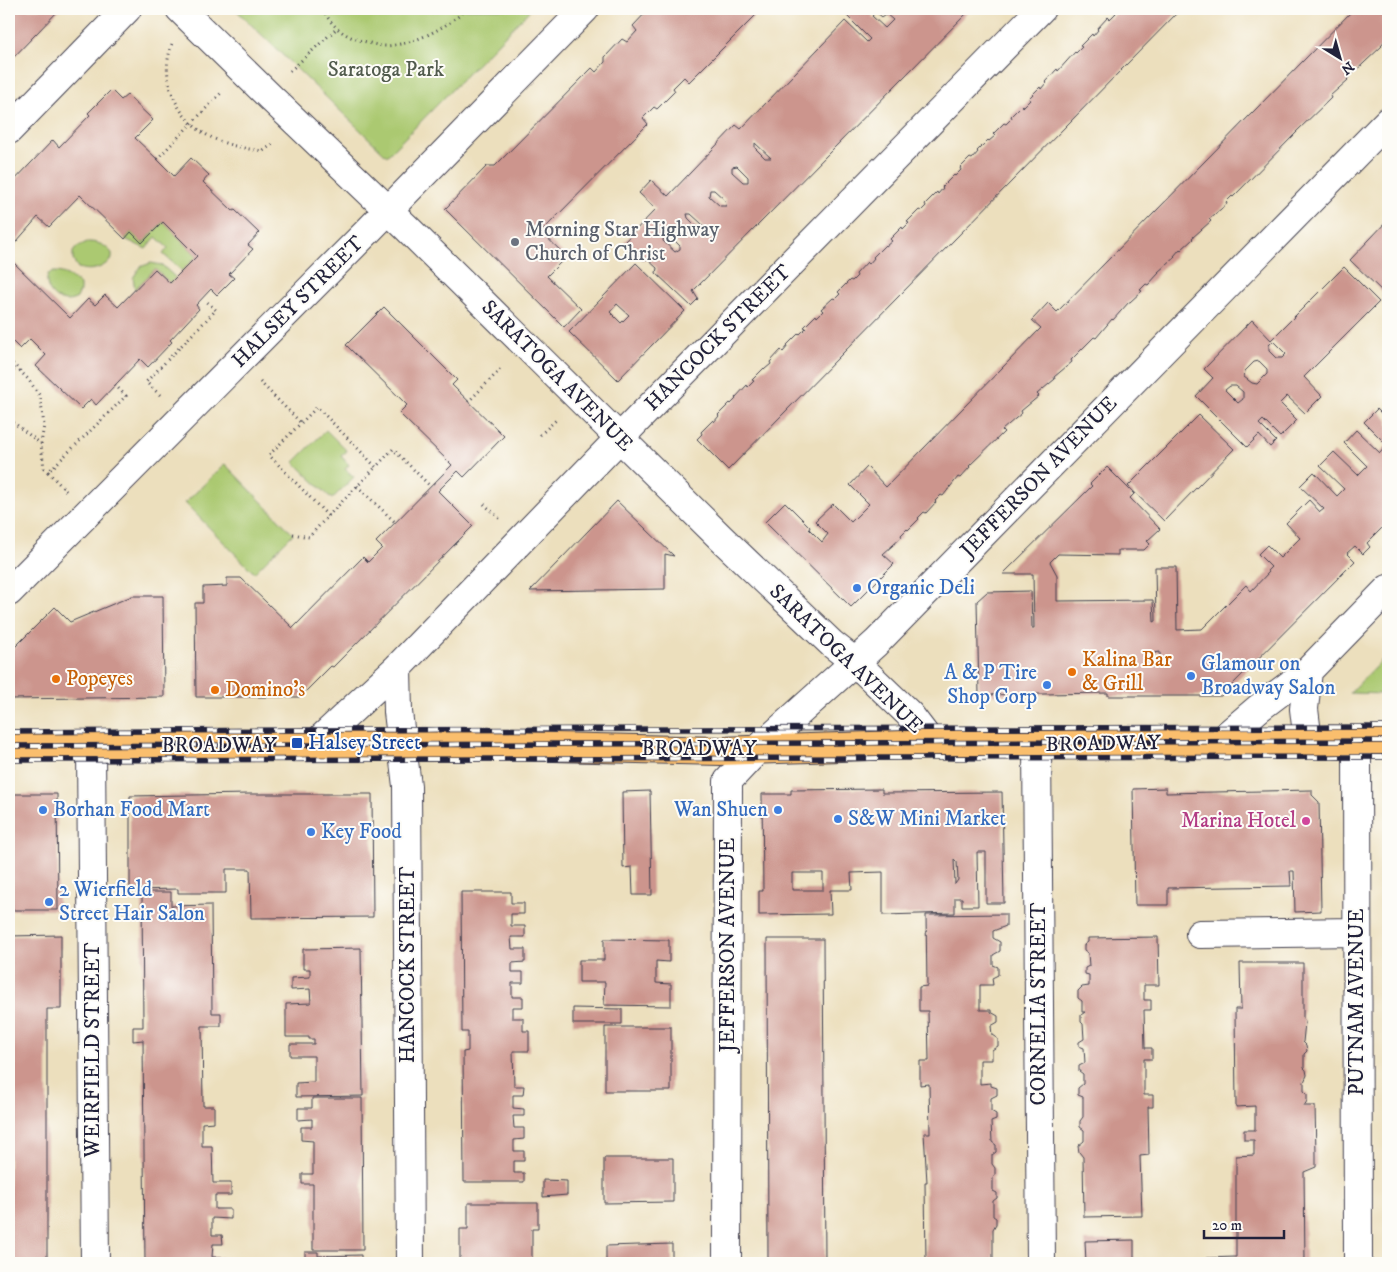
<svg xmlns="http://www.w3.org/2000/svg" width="1397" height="1272" font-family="'IM FELL DW Pica',serif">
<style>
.green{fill:#abc971;stroke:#667656}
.building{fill:#cc958d;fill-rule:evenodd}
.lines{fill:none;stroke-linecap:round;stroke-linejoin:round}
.minor-casing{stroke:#403e4e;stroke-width:30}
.major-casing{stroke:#403e4e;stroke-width:30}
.path{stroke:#403e4e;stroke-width:3;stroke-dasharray:1 4;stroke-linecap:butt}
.minor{stroke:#fff;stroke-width:28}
.major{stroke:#fabe6d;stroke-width:28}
.rail-casing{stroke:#22223b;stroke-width:5.5}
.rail{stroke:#fdfcf7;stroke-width:4;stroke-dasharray:11;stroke-linecap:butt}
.worship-dot{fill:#6b7280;stroke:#fdfcf7;stroke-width:2}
.shop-dot{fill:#3f7fe0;stroke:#fdfcf7;stroke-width:2}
.food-dot{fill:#e8710a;stroke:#fdfcf7;stroke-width:2}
.transit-dot{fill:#1a4fb4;stroke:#fdfcf7;stroke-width:2}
.hotel-dot{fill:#d1479c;stroke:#fdfcf7;stroke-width:2}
.labels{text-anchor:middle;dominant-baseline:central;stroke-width:4;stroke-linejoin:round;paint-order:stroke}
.park-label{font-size:21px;fill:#525c4e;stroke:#fdfcf7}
.worship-label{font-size:21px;fill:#5b616d;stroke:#fdfcf7;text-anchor:start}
.street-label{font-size:21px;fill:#22223b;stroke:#fdfcf7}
.shop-label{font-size:21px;fill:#366cbe;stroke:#fdfcf7;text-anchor:start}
.food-label{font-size:21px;fill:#c56008;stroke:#fdfcf7;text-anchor:start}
.transit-label{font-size:21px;fill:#164399;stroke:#fdfcf7;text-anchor:start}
.hotel-label{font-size:21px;fill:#b23c85;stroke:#fdfcf7;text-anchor:end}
</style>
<rect width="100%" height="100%" fill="#fdfcf7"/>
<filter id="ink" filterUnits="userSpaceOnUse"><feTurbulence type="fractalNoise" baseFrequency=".02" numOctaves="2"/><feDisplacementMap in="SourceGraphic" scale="10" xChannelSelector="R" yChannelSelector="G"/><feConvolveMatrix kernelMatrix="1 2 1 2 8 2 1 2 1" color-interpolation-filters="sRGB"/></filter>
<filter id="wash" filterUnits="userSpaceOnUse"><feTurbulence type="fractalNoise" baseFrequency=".0096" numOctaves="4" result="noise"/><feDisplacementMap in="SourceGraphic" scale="20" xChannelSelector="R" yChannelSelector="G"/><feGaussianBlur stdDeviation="1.12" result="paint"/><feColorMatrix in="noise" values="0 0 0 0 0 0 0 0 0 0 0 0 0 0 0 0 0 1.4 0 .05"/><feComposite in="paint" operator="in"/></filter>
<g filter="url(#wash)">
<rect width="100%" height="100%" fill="#ecdfbd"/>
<path class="green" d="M235 9H531L387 156Z
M163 222 197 256 182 271 163 254 168 248 156 237 146 249 125 239 131 232 143 243Z
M87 242C98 242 104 244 112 253V259C101 269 92 272 78 268L73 260V252L77 247Z
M151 263 162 265 176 278 170 283 155 269 135 289 133 278 140 267Z
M54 272C65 272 72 277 80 285V291L77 298C61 308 42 291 48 274Z
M326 430 347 451 341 456 349 465 345 469 354 477 332 499 294 462Z
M225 464 293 534 254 573 185 503Z
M1388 654V694L1350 693Z"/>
<g id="blocks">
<path class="building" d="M9 9H60L9 62Z
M649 9H762L689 82 684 77 673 88 675 91 657 109 654 107 643 118 648 124 541 232 562 252 559 256 563 260 547 276 581 309 564 327 445 209 487 166H495L592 68 596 72 605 62V57L622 39 627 42 637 31 633 26Z
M842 9H896L900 13 904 9H971L693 291 698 299 691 306 656 273 657 268 647 259 643 260 624 242 656 209 639 193 651 180 668 196 736 125 741 129 845 21 867 42 870 39 841 10ZM876 12 882 17 886 14 893 20 885 28 872 16ZM755 143 771 158H765L755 148ZM737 166 748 177V182H743L732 172V167ZM710 190H714L725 200 726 206H720L709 196ZM687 214H691L702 224 703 230 698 228 688 218ZM664 234 670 236 680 246V249L675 252 663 241Z
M1117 9H1181L728 470 697 439 702 434 701 432 713 420 714 422 719 416 718 415 730 403 731 404 736 399 735 398 747 385 748 387 754 381 752 380 764 368 765 369 771 364 770 362 781 350 783 352 788 346 787 345 799 333 800 334 806 328 804 327 816 315 817 317 823 311 821 309 833 298 835 299 840 294 838 292 850 280 852 281 857 276 856 274 867 262 869 264 874 258 873 257 885 245 886 246 892 241 890 239 902 227 903 229 909 223 907 222 919 210 921 211 926 206 925 204 937 192 938 194 943 188 942 187 954 175 955 176 961 170 960 168 970 158 972 159 978 152 977 151 988 140 989 141 995 136 993 134 1004 123 1006 124 1012 118 1011 116 1022 105 1023 107 1030 100 1029 98 1040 87 1041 89 1046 83 1045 82 1057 69 1058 71 1075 52 1076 53 1082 47 1080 46 1092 34 1093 36 1098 30 1097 29 1108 17 1110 19 1116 13 1114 11Z
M1354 9H1388V37L1381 45 1382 46 1347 79 1348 80 1330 96 1331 98 1296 132H1297L1233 197 1232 196 1226 202 1227 204 1209 219 1211 221 1192 238 1193 239 1181 250 1180 249 1174 256 1175 257 1158 272 1159 273 1148 285 1146 284 1140 290 1142 291 1130 302H1129L1113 320 1112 319 1096 338 1094 337 1071 360 1072 362 1054 377 1055 379 1037 394 1039 396 1021 411 1022 413 1002 430 1004 432 969 466 970 467 960 478 958 477 943 496 941 495 935 501 936 502 926 513 924 512 918 518 919 519 908 530 907 529 901 535 902 537 883 554 894 564 851 607 765 522 785 502 810 527 809 529 822 542 828 534 815 521 833 504 851 522 869 504 850 485 867 467 886 487 1041 328 1032 320 1048 303 1057 312Z
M111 90 121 100 127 95 153 120 135 138 157 159 174 176 191 158 209 175 203 182 233 211 235 210 259 233 248 245 253 249 229 274 234 278 217 295 211 289 196 305 199 309 170 340 172 342 148 367 140 359 96 405 91 399 81 409 36 366 46 355 30 339 20 349 9 338V258L70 318 88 299 95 305 105 295 118 307 155 269 170 283 197 256 163 222 142 243 131 232 125 239 80 195 49 227 38 217 9 250V200L13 196 9 193V186L53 140 59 147 90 115 88 113Z
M1388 220V292L1386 295 1350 260Z
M636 263 685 311 618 380 569 332ZM617 304 629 315 621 323 610 312Z
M1344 267 1379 302 1304 377 1322 396 1305 413 1287 396 1280 403 1297 420 1280 437 1263 420 1259 424 1276 441 1270 447 1259 435 1247 447 1196 396 1213 378 1204 369 1252 320 1271 340ZM1273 341 1286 354 1282 358H1276L1269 351V345ZM1259 361 1267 369V374L1257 384 1252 383 1244 377 1245 371 1254 362ZM1230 386H1236L1243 392V399L1238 403 1225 390Z
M384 307 457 380 452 385 504 436 464 477 458 471 438 491 473 526 333 667 331 666 300 697H196L195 603H203V587L227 586V578H241L293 628 363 557 368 562 382 548 376 542 452 465 399 413 407 405 346 345Z
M1377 409 1388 420V522L1367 543 1370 547 1363 554 1355 546 1347 553 1355 561 1221 696H1108V693L979 695 977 601 987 592 1031 591 1032 628H1034L1033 574H1003L1092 486 1090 484 1107 467 1134 494 1130 498 1160 529 1147 541 1150 544 1144 550H1118V555L1058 554 1050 562 1057 575V601L1153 600 1154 622 1156 621 1155 567H1176L1177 630 1202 629 1246 585 1251 591 1269 572 1267 571 1271 567 1258 554 1267 545 1280 558 1300 538 1286 523 1309 500 1320 512 1324 509 1300 486 1314 472 1337 496 1344 489 1320 466 1334 452 1358 475 1367 466 1344 443 1356 430 1380 453 1387 445 1364 422ZM1160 652V661L1154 662V653Z
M1199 415 1234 449 1164 521 1128 486Z
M617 501 674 556 665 554V589L530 591Z
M132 596H163L164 697 9 699V653L55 607 70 622Z
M1166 788V793L1312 790V795L1319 802 1321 911 1295 912 1294 871H1290L1291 886 1168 888V905H1135L1133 789Z
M882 789V793L1002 792 1004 903H986V852H977L978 906H962V898H955V913L883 915V872L851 873 852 890H830L831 914 759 915V891H763L762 794H791V790ZM954 859 957 862 958 880 955 884ZM792 873H823V890H792Z
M650 791 652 895H633L632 867 623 868 622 792Z
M9 794H57L58 910H9Z
M250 794H372L373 917 251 918 250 869H226V893H178V889L130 890V796Z
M142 892H171V906L211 905 212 1013H221V1026H202L203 1106H214V1122L202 1123V1146H212L213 1183H231V1195H215V1209H231V1219L212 1218V1235H222L223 1244H213L212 1257H222V1263H145L143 1040 133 1041V1027H143Z
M461 892H511V903H524V914H511V926H525V937H511L512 949H525V962L512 963V972H523V983H512V997H523V1007H512V1018H523V1031H529V1051H513L514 1086H524L523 1095H513V1108L524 1109V1116H513L514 1128H524V1139L514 1140V1151H524V1161H514V1173H524V1182H464L463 1052 468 1051V1032H462Z
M1006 914V926L993 931V938L1000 942V951L993 955V965L998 967V975L992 978 993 985H980V1010H991V1012L998 1016V1022L991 1026 992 1035 998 1039V1046L992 1050V1060H980V1084L991 1083V1086L997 1088V1095L991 1098V1111L996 1114V1120L991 1122 992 1142 996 1145V1152L992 1155V1164L995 1168V1175L993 1178V1191L997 1193V1198L993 1201V1216L996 1218V1224L993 1229V1263H926L925 1182H927L924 1133H930L929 1084 920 1085V1061H929L928 1011H919V987L927 986 926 915Z
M61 935V1009H47V1263H9V936Z
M1158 937 1159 985H1144V1000H1151V1010H1144L1145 1048H1152V1059H1144V1095H1153V1107H1148L1149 1155 1140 1156 1142 1216 1084 1217 1083 1157 1079 1152 1078 1146 1084 1141V1130L1080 1127V1121L1083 1117V1097L1078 1095V1088L1083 1084V1074L1079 1071V1066L1085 1063 1084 1048 1079 1046V1042L1084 1039 1083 1024 1081 1022V1015L1085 1012H1082V1001L1078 998V991L1082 987 1089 986V975L1085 974V968L1089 966 1088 953 1084 950V945L1088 942V938Z
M604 939 669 940V962L656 961V983L671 984V1006L604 1005 605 982H579V960H604Z
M767 939H823L825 1263H768Z
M361 948 363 1096 296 1097V1083L314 1082V1056H290V1044H314V1039H309V1037H286V1004L311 1003 310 989 291 990V978L310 977V969H303V949Z
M1240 963H1303V1018L1305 1022 1303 1042 1306 1045 1307 1051 1304 1054V1068L1306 1070 1307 1075 1304 1082V1091L1307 1094V1101L1304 1106H1315L1316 1155V1167L1304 1172 1305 1263H1206V1258L1236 1257V1156L1254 1155V1140H1244V1130H1255V1106L1236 1107 1235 1009H1241Z
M573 1008 622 1009V1024H573Z
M605 1027H671V1091H605Z
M312 1098H362L363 1250H313V1184H302V1174H313V1141L301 1140V1127H312V1119L298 1120V1108H312Z
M604 1158H673V1202L604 1203Z
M543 1180 567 1181V1195L543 1197Z
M468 1203H538V1229H532V1263H460V1229H468Z
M1134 1240V1263H1086L1085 1241Z
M672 1244V1263H606V1246Z
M305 1252H318V1256L361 1255V1263H305Z"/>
</g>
</g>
<g filter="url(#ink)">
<use href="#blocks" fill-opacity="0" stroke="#403e4e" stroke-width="1"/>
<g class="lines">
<defs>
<path id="minor" d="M180 9 270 97 407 228 721 538 832 644 855 662 909 714 932 744
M9 130 127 9
M9 592 365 234 585 9
M397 668 398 712 407 786 410 1263
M1308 671 1304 709 1308 742
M1357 740 1358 1263
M1219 742 1259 708 1308 671 1388 589
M1037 745 1041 1263
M313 746 397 668 642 415 1041 9
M91 747 95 1263
M1200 934 1357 932
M727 1263 728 781 757 750 876 643 1388 121"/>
<path id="major" d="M9 747 431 744 720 751 932 744 1037 745 1388 740"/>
</defs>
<use href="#minor" class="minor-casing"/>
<use href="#major" class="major-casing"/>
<path class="path" d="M323 9C331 26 345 37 363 41 370 43 378 46 386 46 417 44 444 28 468 9
M172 44C166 61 166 73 171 90 185 133 221 146 263 151L273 144
M290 71 336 29
M157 159 221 93
M9 360 28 379 40 396 44 425 41 444 44 468 48 472
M9 373 17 368
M260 382 301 423
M160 395 146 382 216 310 205 300
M468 402 502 368
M9 419 41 444
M540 435 556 420
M357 486 396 523
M66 491 48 472 126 396 115 385
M484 504 500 519
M328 516 376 467
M293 534 309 537 328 516 269 455 317 407 376 467 393 449 431 487"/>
<use href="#minor" class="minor"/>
<use href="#major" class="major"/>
<defs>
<path id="rail" d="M9 732 300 730 1388 727
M9 746 1388 741
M9 760 1388 757"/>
</defs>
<use href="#rail" class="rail-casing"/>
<use href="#rail" class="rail"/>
</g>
</g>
<circle class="worship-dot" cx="515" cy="242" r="5"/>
<g class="shop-dot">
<circle cx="857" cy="588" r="5"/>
<circle cx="1191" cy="676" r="5"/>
<circle cx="1047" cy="685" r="5"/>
<circle cx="43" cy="810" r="5"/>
<circle cx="778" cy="810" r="5"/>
<circle cx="838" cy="819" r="5"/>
<circle cx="311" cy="832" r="5"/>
<circle cx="49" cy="902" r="5"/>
</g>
<g class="food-dot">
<circle cx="1072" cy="672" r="5"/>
<circle cx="56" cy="679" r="5"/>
<circle cx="215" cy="690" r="5"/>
</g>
<rect class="transit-dot" x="291" y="737" width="12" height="12" rx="2.5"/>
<circle class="hotel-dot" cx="1306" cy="821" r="5"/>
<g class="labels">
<g class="park-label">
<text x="386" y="70">Saratoga Park</text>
</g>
<g class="worship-label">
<text x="525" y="230">Morning Star Highway<tspan x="525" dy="24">Church of Christ</tspan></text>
</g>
<g class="street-label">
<text transform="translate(298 302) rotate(-45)">HALSEY STREET</text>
<text transform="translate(718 338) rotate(-45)">HANCOCK STREET</text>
<text transform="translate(557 376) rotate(45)">SARATOGA AVENUE</text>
<text transform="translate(1039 477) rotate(-46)">JEFFERSON AVENUE</text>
<text transform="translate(846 659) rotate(44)">SARATOGA AVENUE</text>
<text transform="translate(1103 744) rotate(-1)">BROADWAY</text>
<text x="219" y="746">BROADWAY</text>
<text x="699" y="749">BROADWAY</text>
<text transform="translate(728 945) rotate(-90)">JEFFERSON AVENUE</text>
<text transform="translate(408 965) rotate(-90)">HANCOCK STREET</text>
<text transform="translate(1357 1002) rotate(-90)">PUTNAM AVENUE</text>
<text transform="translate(1039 1004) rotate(-90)">CORNELIA STREET</text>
<text transform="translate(93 1050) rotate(-90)">WEIRFIELD STREET</text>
</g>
<g class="shop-label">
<text x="867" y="588">Organic Deli</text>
<text x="1201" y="664">Glamour on<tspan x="1201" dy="24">Broadway Salon</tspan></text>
<text x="1037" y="673" text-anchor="end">A &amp; P Tire<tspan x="1037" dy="24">Shop Corp</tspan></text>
<text x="53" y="810">Borhan Food Mart</text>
<text x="768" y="810" text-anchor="end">Wan Shuen</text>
<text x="848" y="819">S&amp;W Mini Market</text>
<text x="321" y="832">Key Food</text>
<text x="59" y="890">2 Wierfield<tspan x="59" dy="24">Street Hair Salon</tspan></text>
</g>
<g class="food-label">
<text x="1082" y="660">Kalina Bar<tspan x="1082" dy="24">&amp; Grill</tspan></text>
<text x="66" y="679">Popeyes</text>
<text x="225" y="690">Domino's</text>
</g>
<g class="transit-label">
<text x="308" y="743">Halsey Street</text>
</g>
<g class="hotel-label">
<text x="1296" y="821">Marina Hotel</text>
</g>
</g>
<rect width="1397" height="1272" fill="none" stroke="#fdfcf7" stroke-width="30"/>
<g transform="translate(1340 58) rotate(143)" stroke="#fdfcf7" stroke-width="4" paint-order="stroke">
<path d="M0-4L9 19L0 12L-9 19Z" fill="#22223b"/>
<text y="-8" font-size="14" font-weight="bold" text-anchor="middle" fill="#22223b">N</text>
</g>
<path d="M1204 1230v8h80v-8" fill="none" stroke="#22223b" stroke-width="2.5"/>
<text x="1212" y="1230" font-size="15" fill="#22223b" stroke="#fdfcf7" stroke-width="4" paint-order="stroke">20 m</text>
</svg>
